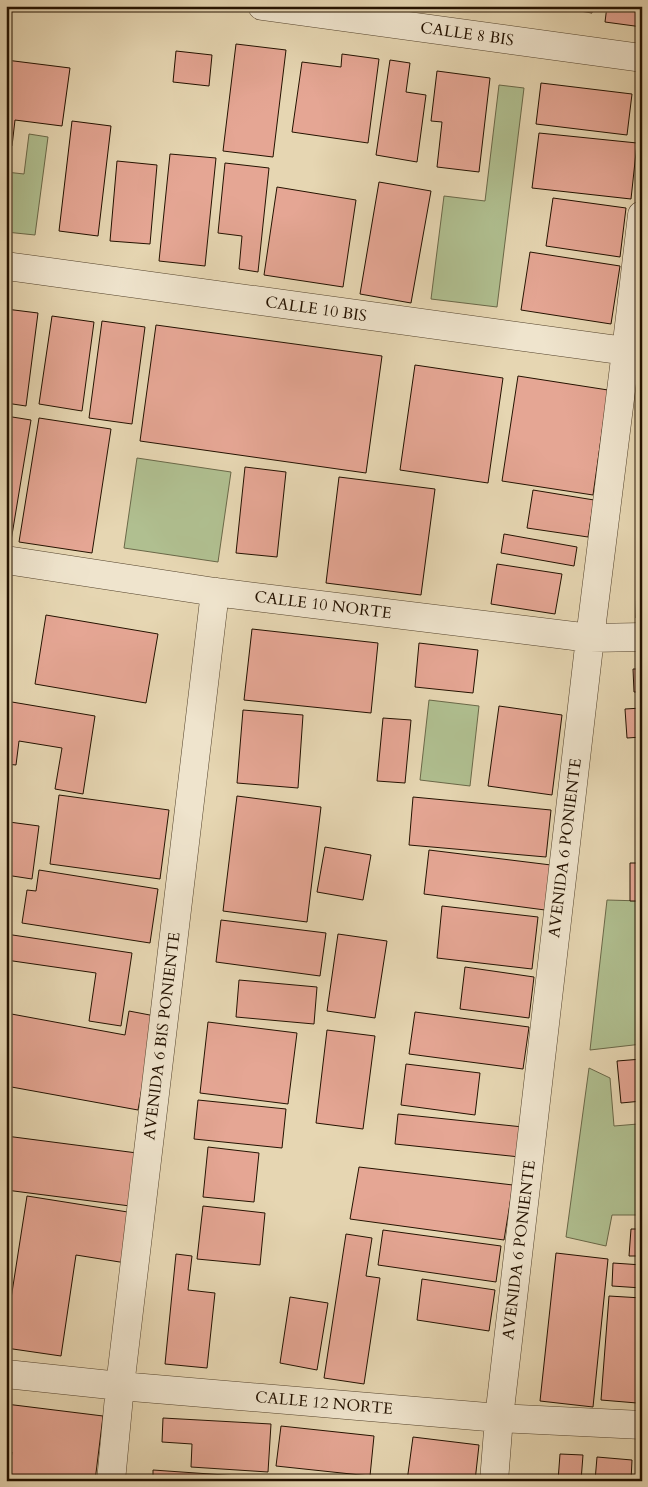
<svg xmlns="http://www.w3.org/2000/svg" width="648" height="1487" font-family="Cardo,serif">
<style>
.green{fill:#b0bf90;stroke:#6a6848}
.building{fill:#e5a694;stroke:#241200}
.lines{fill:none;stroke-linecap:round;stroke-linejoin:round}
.minor-casing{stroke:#54432c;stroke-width:29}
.minor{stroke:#efe4cd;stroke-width:28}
.labels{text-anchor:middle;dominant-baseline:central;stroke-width:5;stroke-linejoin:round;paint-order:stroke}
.street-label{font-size:16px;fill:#241200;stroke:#efe4cd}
</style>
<rect width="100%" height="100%" fill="#e6d6b2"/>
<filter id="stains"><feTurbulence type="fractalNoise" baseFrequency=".004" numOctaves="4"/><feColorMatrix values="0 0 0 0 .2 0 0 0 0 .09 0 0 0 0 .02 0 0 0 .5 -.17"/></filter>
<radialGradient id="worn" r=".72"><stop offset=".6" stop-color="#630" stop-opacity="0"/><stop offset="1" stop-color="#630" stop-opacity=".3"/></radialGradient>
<path class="green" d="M499 85 524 88 497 307 431 299 444 196 485 201Z
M29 134 48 137 35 235 6 232V172L24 174Z
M137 458 231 472 218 562 124 548Z
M429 700 479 706 470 786 420 780Z
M607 900 642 901V1044L590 1050Z
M589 1068 610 1078 614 1126 638 1124 642 1140V1215H612L606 1246 566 1237Z"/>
<path class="building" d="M550 6H593L592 13Z
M607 6H642V27L605 22Z
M236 44 286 50 273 157 223 151Z
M176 51 212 55 209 86 173 82Z
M342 54 379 59 368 143 292 132 302 62 341 67Z
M6 60 70 68 62 126 15 120 12 146 6 145Z
M390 60 410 63 406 92 426 95 417 162 376 155Z
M437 71 490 78 479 172 437 167 442 122 431 121Z
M541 83 632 94 627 135 536 124Z
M72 121 111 126 98 236 59 231Z
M539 133 637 143 631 199 532 188Z
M170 154 216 158 205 266 159 261Z
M117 161 157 165 150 244 110 241Z
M225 163 269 168 258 272 239 269 242 236 218 233Z
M379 182 431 191 411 303 360 294Z
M277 187 356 200 343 287 264 275Z
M553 198 626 208 620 257 546 246Z
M530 252 620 266 611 324 521 310Z
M6 309 38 313 26 406 6 403Z
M52 316 94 322 82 411 39 404Z
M102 321 145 327 132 424 89 418Z
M156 325 382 356 366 473 140 441Z
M415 365 503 378 488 483 400 470Z
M518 376 608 390 593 495 502 481Z
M6 416 31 420 11 541 6 540Z
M39 418 111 429 92 553 19 542Z
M245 467 286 472 277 557 236 553Z
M339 477 435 489 421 595 326 583Z
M533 490 594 500 588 537 527 528Z
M504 534 577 547 574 566 501 553Z
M497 564 562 574 555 614 491 604Z
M637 581H642V618H636Z
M46 615 158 634 146 703 35 684Z
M252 629 378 643 371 713 244 700Z
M419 643 478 650 473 693 415 687Z
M633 669H642V692H634Z
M6 701 95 716 83 794 55 789 62 748 19 741 16 765 6 764Z
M499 706 562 715 552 795 488 786Z
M642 708V737L627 738 625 709Z
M243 710 303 715 298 788 237 783Z
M383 718 411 720 405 783 377 781Z
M6 770H10L6 798Z
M59 795 169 810 160 879 50 864Z
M237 796 321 807 307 922 223 911Z
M413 797 551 810 546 857 409 845Z
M9 822 39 826 32 879 6 875V838Z
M325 847 371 855 363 900 317 892Z
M429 850 551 865 545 910 424 894Z
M630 863H642V901H630Z
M39 870 158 889 150 943 22 923 27 890 36 891Z
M442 906 538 917 532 969 437 958Z
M221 920 326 933 320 976 216 962Z
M6 934 132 953 121 1026 89 1021 96 973 6 960Z
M338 934 387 941 375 1018 327 1011Z
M465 967 534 977 529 1018 460 1009Z
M239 980 317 987 314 1024 236 1017Z
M129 1011 155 1016 138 1110 6 1086V1013L125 1035Z
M415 1012 529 1027 523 1069 409 1054Z
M208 1022 297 1033 288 1104 200 1093Z
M327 1030 375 1036 363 1129 316 1123Z
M642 1059V1101L621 1103 617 1061Z
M406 1064 480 1073 475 1115 401 1105Z
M198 1100 286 1109 282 1148 194 1139Z
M398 1114 523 1127 520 1157 395 1144Z
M6 1136 137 1153 130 1206 6 1190Z
M208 1147 259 1153 254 1202 203 1197Z
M359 1167 513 1185 504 1240 350 1219Z
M27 1196 134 1213 126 1263 76 1255 61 1356 6 1348V1331Z
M203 1206 265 1213 260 1265 197 1259Z
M631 1229H642V1256H629Z
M383 1230 501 1246 496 1282 378 1265Z
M346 1234 372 1238 366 1276 380 1278 364 1384 324 1378Z
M556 1253 608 1259 593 1407 540 1401Z
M176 1254 192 1256 188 1290 215 1293 207 1368 165 1364Z
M613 1263 642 1265V1288L612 1286Z
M422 1279 495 1290 489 1331 417 1320Z
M609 1296 642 1298V1346L637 1403 601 1400Z
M290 1297 328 1303 317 1370 280 1363Z
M6 1404 103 1416 95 1481H8L12 1452H6Z
M163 1418 271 1424 268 1472 191 1467 192 1444 162 1442Z
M281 1426 374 1436 370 1476 276 1466Z
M413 1437 479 1445 475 1481H407Z
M560 1454 583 1455 581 1481H558Z
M597 1457 632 1460 631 1481H595Z
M640 1461H642V1481H638Z
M153 1470 253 1477V1481H153Z"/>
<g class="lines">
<defs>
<path id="minor" d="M262 6 642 58
M6 266 626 351
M6 560 215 592 590 638 642 637
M6 1374 120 1386 499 1418 642 1425
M111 1481 120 1386 215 592
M494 1481 499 1418 590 638 626 351 642 215"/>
</defs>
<use href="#minor" class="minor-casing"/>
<use href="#minor" class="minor"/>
</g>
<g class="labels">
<g class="street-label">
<text transform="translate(467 34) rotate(8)">CALLE 8 BIS</text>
<text transform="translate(316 309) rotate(8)">CALLE 10 BIS</text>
<text transform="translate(323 605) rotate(7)">CALLE 10 NORTE</text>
<text transform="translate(565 848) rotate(-83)">AVENIDA 6 PONIENTE</text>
<text transform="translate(162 1036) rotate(-83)">AVENIDA 6 BIS PONIENTE</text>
<text transform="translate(519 1250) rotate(-83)">AVENIDA 6 PONIENTE</text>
<text transform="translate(324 1403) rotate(5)">CALLE 12 NORTE</text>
</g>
</g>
<rect width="648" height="1487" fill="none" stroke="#e6d6b2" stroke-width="25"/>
<rect x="8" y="8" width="633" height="1472" fill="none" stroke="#241200" stroke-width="2.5"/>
<rect x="12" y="12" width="623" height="1462" fill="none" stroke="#241200"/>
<rect width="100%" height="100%" filter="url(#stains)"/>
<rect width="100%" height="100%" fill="url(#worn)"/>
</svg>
